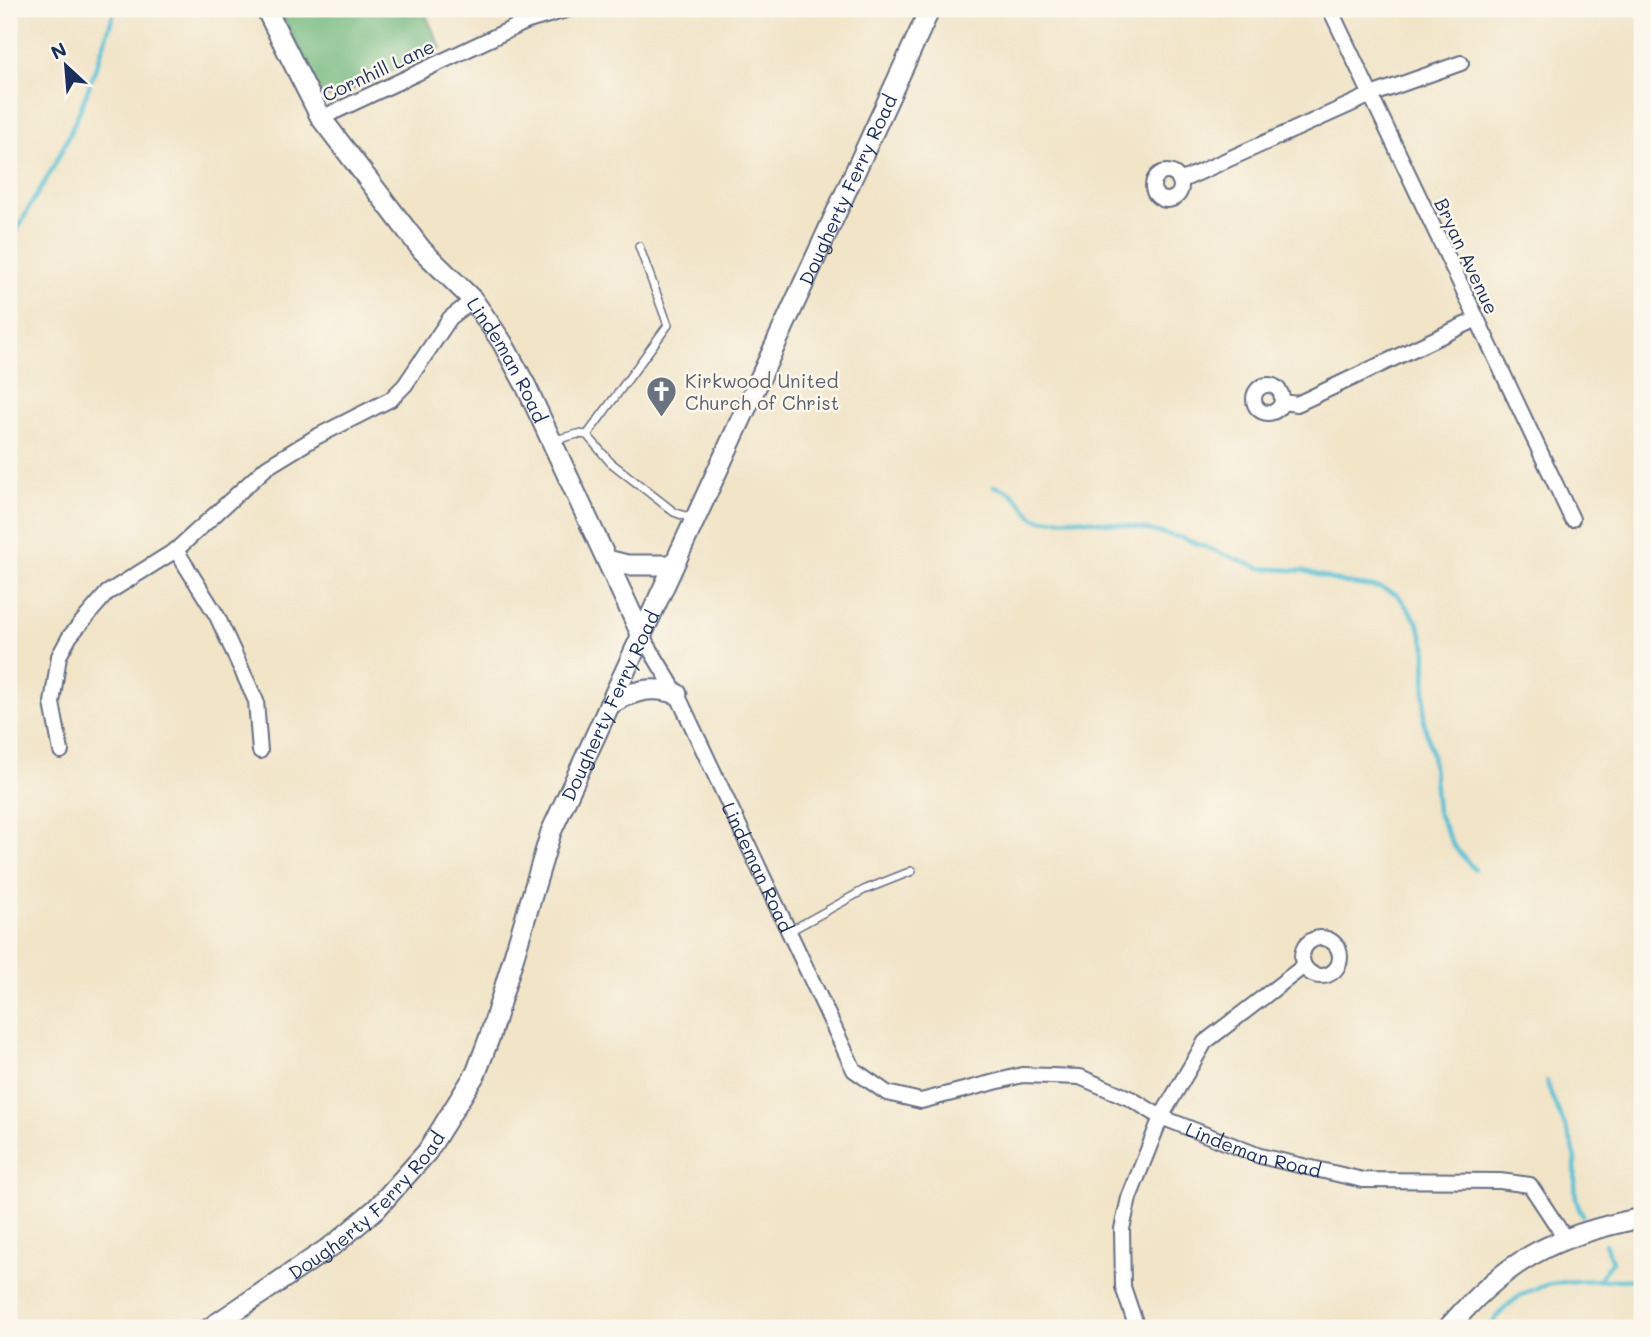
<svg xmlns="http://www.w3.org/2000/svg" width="1651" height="1337" font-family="Mali,sans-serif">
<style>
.forest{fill:#72b87e;stroke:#46746e;stroke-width:2}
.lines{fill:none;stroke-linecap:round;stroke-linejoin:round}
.stream{stroke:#5ac2d7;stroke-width:4.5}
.lane-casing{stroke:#666e83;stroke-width:10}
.street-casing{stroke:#666e83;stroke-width:18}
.secondary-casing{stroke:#666e83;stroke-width:23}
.lane{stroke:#fff;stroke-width:7}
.street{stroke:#fff;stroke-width:14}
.secondary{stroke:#fff;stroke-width:19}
.labels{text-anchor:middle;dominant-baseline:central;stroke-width:5;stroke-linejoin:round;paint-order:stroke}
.street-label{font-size:19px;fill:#1b2f5e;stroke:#fbf7ec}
.worship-label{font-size:19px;fill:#5b616d;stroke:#fbf7ec;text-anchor:start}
</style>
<rect width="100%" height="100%" fill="#fbf7ec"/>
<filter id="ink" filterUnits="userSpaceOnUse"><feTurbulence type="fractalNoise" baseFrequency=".0143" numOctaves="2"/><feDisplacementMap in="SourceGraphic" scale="14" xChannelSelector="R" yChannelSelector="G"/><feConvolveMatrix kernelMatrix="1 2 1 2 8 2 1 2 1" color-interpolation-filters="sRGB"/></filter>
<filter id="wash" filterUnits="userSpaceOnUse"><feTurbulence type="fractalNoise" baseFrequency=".00686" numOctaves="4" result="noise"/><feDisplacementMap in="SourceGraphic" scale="28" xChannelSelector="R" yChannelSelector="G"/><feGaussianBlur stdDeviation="1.57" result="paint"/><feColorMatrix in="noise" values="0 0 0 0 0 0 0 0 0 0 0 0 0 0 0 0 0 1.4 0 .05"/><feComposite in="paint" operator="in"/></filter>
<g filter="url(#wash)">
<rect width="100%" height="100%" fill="#f1e4c7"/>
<path class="forest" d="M279 9H423L441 48 341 95 327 97 317 91Z"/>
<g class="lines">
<path class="stream" d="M9 242C21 227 26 211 36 196 73 139 95 73 115 9
M994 486 1011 492 1034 518 1042 520 1078 519 1131 526 1182 538 1260 568 1305 571 1344 583 1381 588 1398 595 1418 623 1426 647 1424 722 1432 754 1437 811 1453 845 1474 869
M1547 1081C1552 1106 1569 1126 1574 1152 1578 1174 1570 1196 1583 1216
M1599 1279 1612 1261 1605 1244
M1490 1328C1523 1269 1588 1283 1642 1279"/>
</g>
</g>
<g filter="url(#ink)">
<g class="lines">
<defs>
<path id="lane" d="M587 435 668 325 639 246
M554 440 578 434 587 435 610 462 674 512 693 519
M790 931 864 890 912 871"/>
<g id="street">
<path d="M1330 9 1572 519"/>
<path d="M321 118 528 21 569 9"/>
<circle cx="1167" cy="186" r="14"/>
<path d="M1180 181 1371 95 1461 63"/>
<circle cx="1268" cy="399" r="14"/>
<path d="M1282 402 1297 404 1475 320"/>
<path d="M176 550 217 616 256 701 260 751"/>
<path id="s1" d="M641 634 677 694 854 1070 887 1093 921 1101 1022 1075 1080 1077 1131 1099 1161 1117 1260 1156 1363 1180 1500 1181 1530 1185 1565 1238"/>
<path d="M61 751 52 703 59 656 70 636 107 593 176 550 267 467 316 437 391 399 405 385 450 318 473 300"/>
<circle cx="1321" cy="957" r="19"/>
<path d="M1137 1328 1123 1287 1122 1229 1129 1198 1161 1117 1205 1042 1304 966"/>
</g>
<g id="secondary">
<path id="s2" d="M266 9 321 118 422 250 473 300 502 342 526 386 641 634"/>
<path d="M607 560 627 565H673"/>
<path d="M609 705C632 691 651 685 677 694"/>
<path id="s3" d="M210 1328 336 1243 377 1208 427 1152 476 1073 490 1036 551 832 930 9"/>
<path d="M1448 1328C1506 1260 1554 1235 1642 1218"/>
</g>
</defs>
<use href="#lane" class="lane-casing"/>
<use href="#street" class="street-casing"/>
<use href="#secondary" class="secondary-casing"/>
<use href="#lane" class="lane"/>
<use href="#street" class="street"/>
<use href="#secondary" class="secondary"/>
</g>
</g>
<defs>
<symbol id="church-pin" viewBox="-11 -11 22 30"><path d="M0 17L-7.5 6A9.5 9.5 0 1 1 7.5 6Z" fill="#6b7280" stroke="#fbf7ec"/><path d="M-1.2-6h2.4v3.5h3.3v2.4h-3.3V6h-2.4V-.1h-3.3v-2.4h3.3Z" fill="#fff"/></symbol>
</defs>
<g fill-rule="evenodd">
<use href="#church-pin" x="644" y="374" width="35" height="47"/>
</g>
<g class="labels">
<g class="street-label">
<text transform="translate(378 70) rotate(-25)">Cornhill Lane</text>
<text stroke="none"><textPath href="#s3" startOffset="1334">Dougherty Ferry Road</textPath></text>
<text transform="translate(1467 256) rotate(65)">Bryan Avenue</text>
<text stroke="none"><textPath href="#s2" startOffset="429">Lindeman Road</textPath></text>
<text stroke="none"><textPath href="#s3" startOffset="766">Dougherty Ferry Road</textPath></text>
<text stroke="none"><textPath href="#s1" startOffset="261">Lindeman Road</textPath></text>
<text stroke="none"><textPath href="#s1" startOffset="912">Lindeman Road</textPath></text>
<text stroke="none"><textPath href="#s3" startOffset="200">Dougherty Ferry Road</textPath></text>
</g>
<g class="worship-label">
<text x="685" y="380">Kirkwood United<tspan x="685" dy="22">Church of Christ</tspan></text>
</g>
</g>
<rect width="1651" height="1337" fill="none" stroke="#fbf7ec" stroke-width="35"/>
<g transform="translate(66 66) rotate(334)" stroke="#fbf7ec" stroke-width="5" paint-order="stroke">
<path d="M0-5L12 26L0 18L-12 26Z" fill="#1b2f5e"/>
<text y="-10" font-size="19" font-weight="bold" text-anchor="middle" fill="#1b2f5e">N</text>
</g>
</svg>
